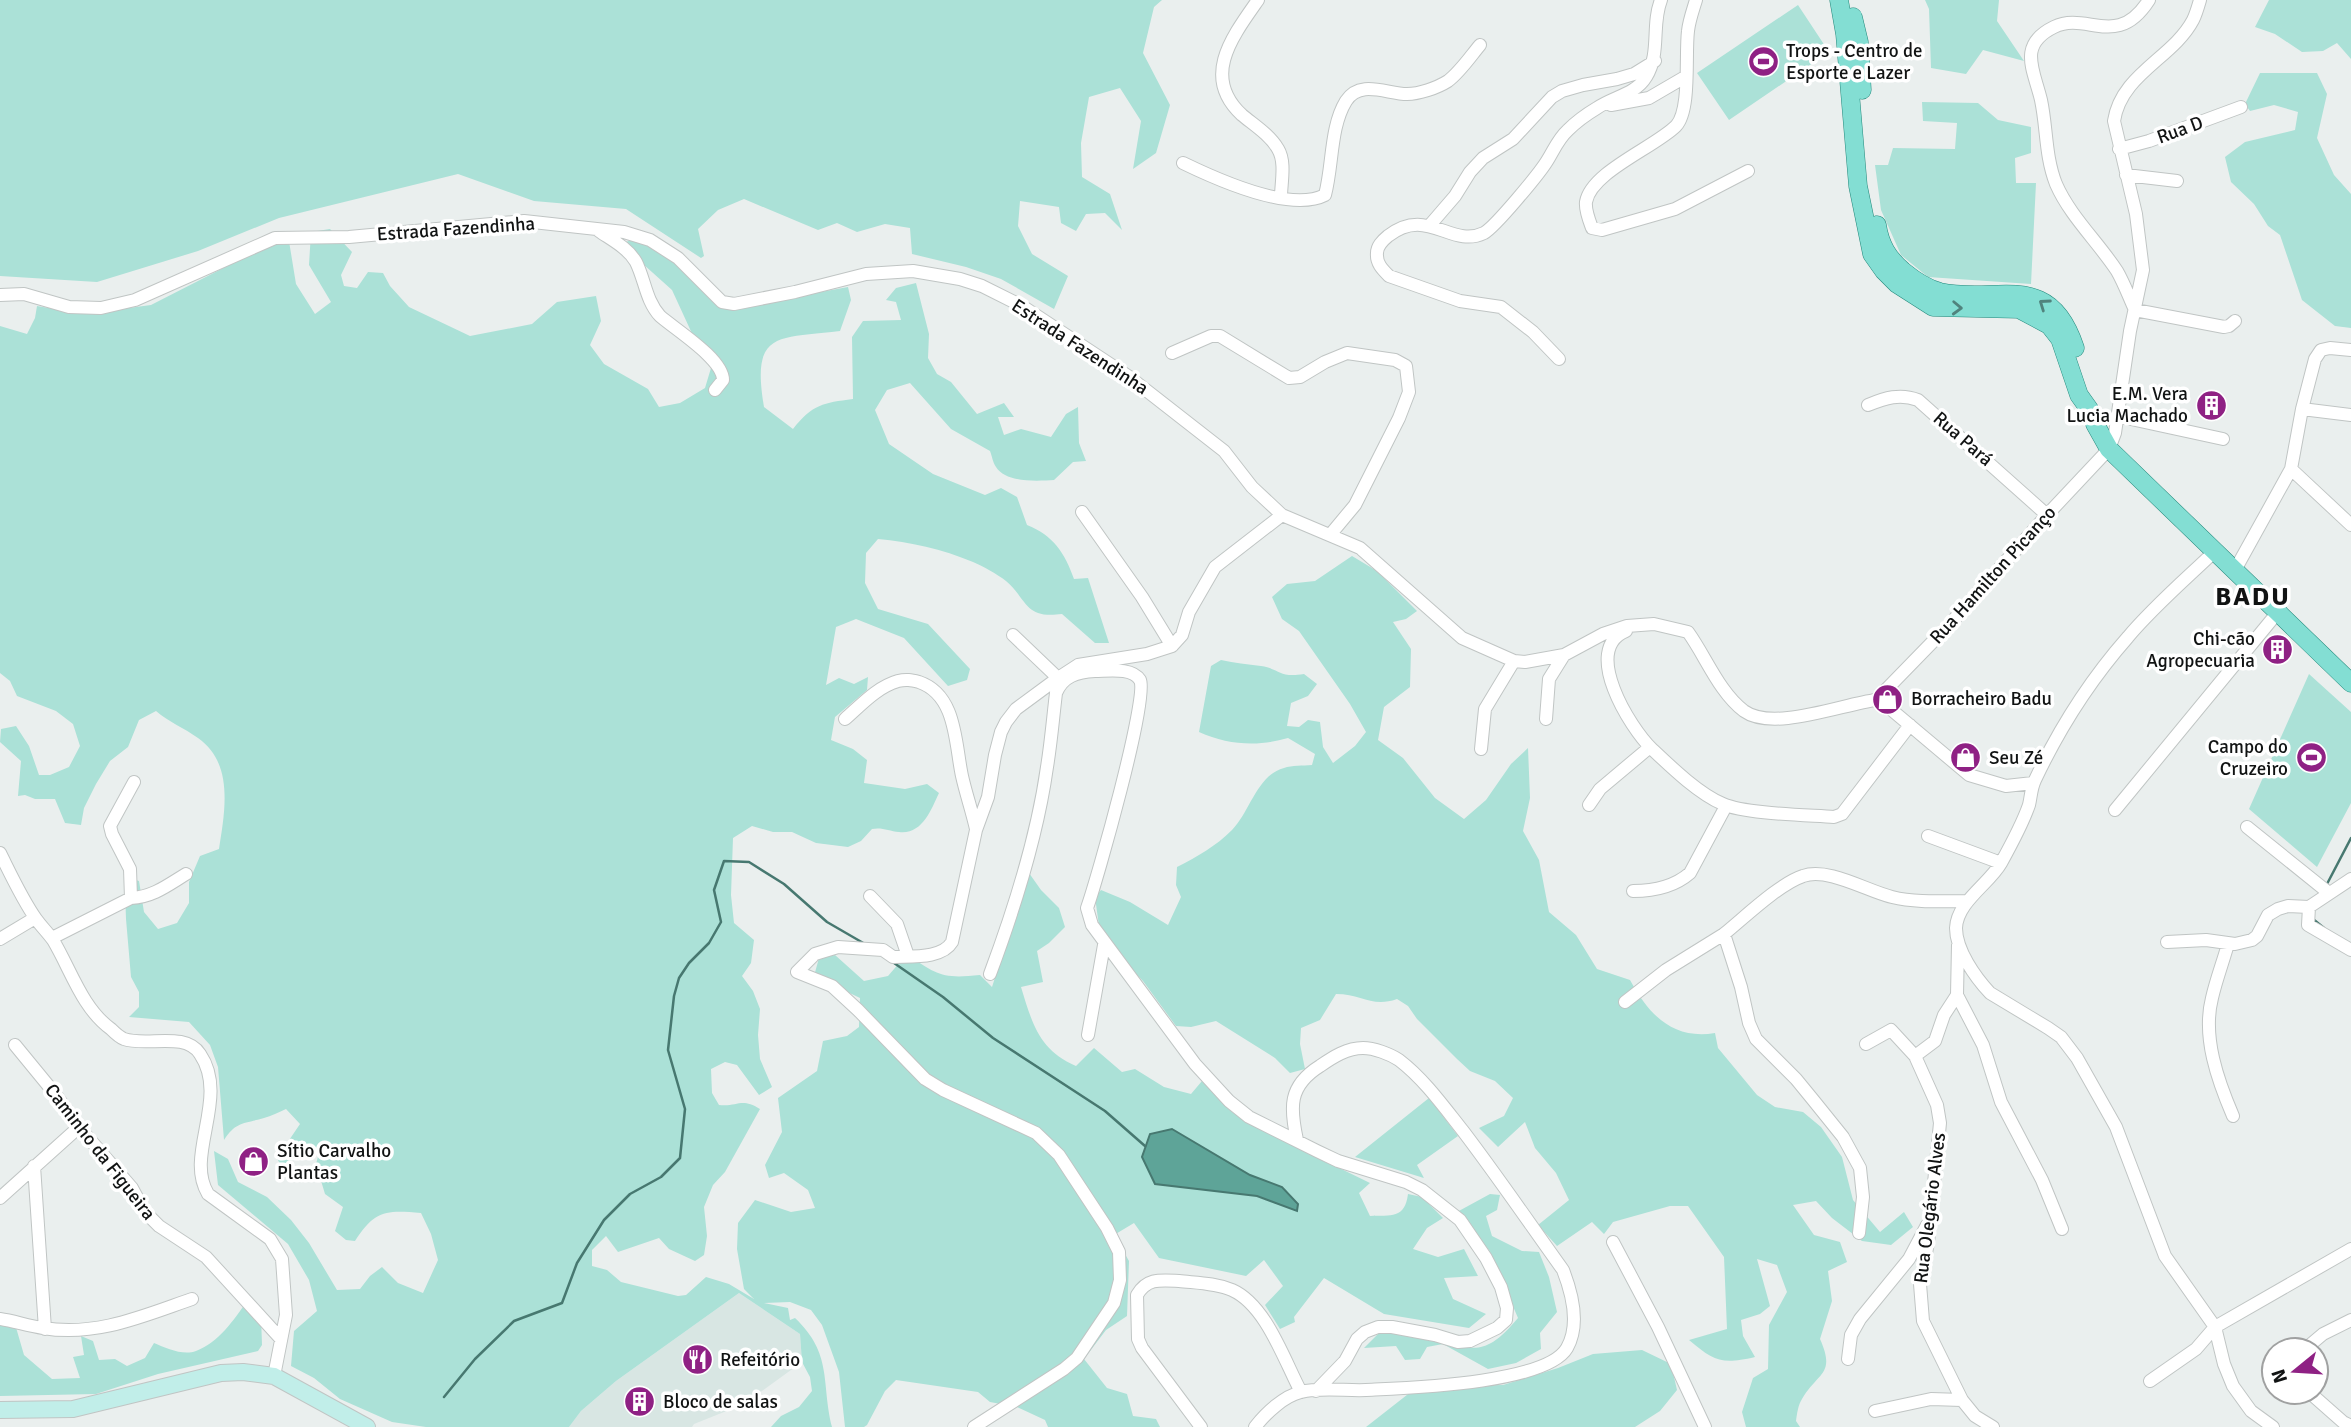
<svg xmlns="http://www.w3.org/2000/svg" width="2351" height="1427" font-family="Signika,sans-serif">
<style>
.built{fill:#d8e6e3}
.green{fill:#abe1d7}
.water{fill:#5ea498;stroke:#477870;stroke-width:2}
.lines{fill:none;stroke-linecap:round;stroke-linejoin:round}
.stream{stroke:#477870;stroke-width:2.5}
.street-casing{stroke:#c0c5c4;stroke-width:14}
.secondary-casing{stroke:#c0c5c4;stroke-width:18}
.primary-casing{stroke:#25897c;stroke-width:19}
.street{stroke:#fff;stroke-width:12}
.secondary{stroke:#c1eee9;stroke-width:16}
.primary{stroke:#83ded3;stroke-width:18}
.oneway{stroke:#50837d}
.labels{text-anchor:middle;dominant-baseline:central;stroke-width:7;stroke-linejoin:round;paint-order:stroke}
.poi-label{font-size:19px;fill:#111313;stroke:#fff;text-anchor:start}
.street-label{font-size:19px;fill:#111313;stroke:#fff}
.district-label{font-size:26px;font-weight:bold;letter-spacing:2px;fill:#111313;stroke:#fff}
</style>
<rect width="100%" height="100%" fill="#eaefee"/>
<path class="built" d="M739 1293 800 1334 802 1362 744 1404 694 1424 692 1427H569L581 1411 616 1381Z"/>
<path class="green" d="M0 0H1162L1154 7 1143 53 1170 105 1156 153 1133 169 1141 121 1120 88 1089 97 1081 143 1082 177 1110 194 1122 230 1105 213 1086 214 1076 231 1061 223 1059 207 1020 201 1018 226 1032 254 1068 276 1054 309 1001 279 966 267 912 254 910 228 885 224 857 232 837 223 818 230 744 199 718 210 698 229 704 256 701 258 626 209 534 201 458 174 279 218 198 251 97 282 0 276Z
M1925 0H1999L1997 21 2024 61 1983 50 1966 74 1931 68 1929 9Z
M2269 0H2351V59L2337 43 2323 51 2302 52 2275 34 2255 27Z
M1798 5 1829 52 1729 120 1697 73Z
M2260 73H2317L2327 94 2317 138 2334 175 2351 194V328L2335 326 2302 300 2280 235 2268 226 2254 204 2231 182 2225 157 2245 142 2295 130 2298 112 2274 105 2250 111 2245 104Z
M1922 102 1978 103 1998 120 2031 127V153L2015 158 2016 183H2036L2031 284 1928 277 1901 255 1881 210 1875 165H1888L1893 148 1955 149 1957 123 1923 121Z
M330 229 352 252 341 275 344 286 357 288 368 272 383 273 390 286 409 307 470 336 532 324 557 302 596 296 601 321 590 345 604 364 648 389 659 407 680 403 705 388 714 358 695 340 672 290 643 264 626 242 638 237 683 269 728 309 848 287 851 300 840 331C777 339 751 330 764 407L793 429C813 404 823 403 853 399L852 337 863 321 901 320 896 302 886 300 896 288 916 283 929 334 928 358 937 374 951 382 977 414 1004 403 1014 417H998L1004 435 1021 429 1051 437 1066 414 1078 407 1079 443 1086 461 1073 462 1054 480C1037 481 1006 483 996 467 993 463 992 456 990 451L951 429 910 383 887 390 875 410 889 444 933 474 985 495 1001 488 1017 497 1027 525C1053 535 1065 553 1074 579L1088 578 1109 643H1095L1062 614C1024 619 1028 600 1006 581 997 574 983 566 973 562 942 549 910 542 878 539L866 553 865 583 878 609 928 624 970 669 967 680 948 686 904 638 856 619 836 627 826 685 839 678 854 684 868 677 867 690 835 717 831 740 853 749 867 760 864 783 905 789 927 784 939 793C931 810 922 835 899 832 889 831 882 827 872 829L861 841 848 847 816 843 792 832H773L752 826 733 838 731 895 734 923 754 940 751 963 742 976 753 991 760 1009 758 1035 760 1059 772 1087 759 1095 737 1065 725 1062 711 1069 712 1093 719 1105C738 1107 741 1097 760 1109L725 1172 713 1185 704 1207 707 1236 704 1255 695 1261 669 1249 659 1238 618 1252 606 1236 592 1250V1266L607 1270 621 1282 678 1296 686 1295 706 1277 729 1284 754 1299 744 1289 737 1249 738 1223 755 1200 791 1212 815 1208 808 1190 784 1173 769 1178 765 1165 782 1132 778 1098 817 1071 823 1041 847 1036 859 1027 860 998 814 976 819 958 835 955 864 981 888 976 907 954C937 975 942 979 980 975L992 987 1029 873 1041 890 1059 908 1065 927 1049 943 1037 951 1043 982 1021 987C1032 1023 1039 1050 1076 1066L1094 1048 1122 1072 1135 1069 1164 1087 1191 1094 1202 1081 1232 1112 1282 1140 1370 1183 1359 1193 1370 1216C1391 1215 1405 1219 1408 1194L1422 1197 1443 1218 1427 1228 1413 1249 1438 1257 1464 1249 1478 1276 1444 1278 1453 1299 1486 1314 1469 1328 1384 1314 1324 1278 1294 1317 1295 1322 1280 1329 1265 1305 1283 1286 1264 1260 1246 1276 1159 1258 1134 1223 1114 1235 1129 1261 1127 1316 1106 1330 1084 1359 1107 1388 1127 1394 1133 1416 1156 1419 1160 1427H1048L1045 1420 1017 1407 990 1402 978 1392 896 1380 885 1391 867 1425 864 1427H845L839 1372 822 1325 811 1310 790 1302 764 1303 788 1308 790 1320 795 1318C833 1354 821 1382 832 1427H771L781 1416 799 1407 812 1391 810 1377 802 1362 800 1334 739 1293 616 1381 581 1411 569 1427H426L392 1422 340 1399 314 1378 291 1366 294 1331 317 1311 309 1280 288 1244 218 1185 214 1151 228 1159 238 1182 267 1197 291 1220 309 1243 337 1290 360 1289 370 1276 382 1267 398 1283 423 1293 438 1260 431 1234 421 1213C386 1210 375 1210 355 1241L346 1240 335 1231 343 1207 325 1194 316 1164 319 1153 309 1145 282 1168 277 1158 300 1124 286 1109C279 1112 271 1116 264 1118 244 1124 236 1121 224 1140L218 1067 210 1045 189 1022 129 1017 139 1007V992L131 977 126 919 125 891 130 878 139 881 144 912 158 929 177 923 189 903V882L200 856 219 849C225 811 234 763 198 738 184 728 169 722 156 711L139 720 128 747 110 761 96 784 84 808 81 825 65 823 55 799H35L25 795 18 796 21 761 0 742 1 729 16 726 29 746 39 775H50L69 767 80 746 73 724 56 711 17 696 10 681 0 673V326L27 334 35 318 37 306 84 314 151 305 288 235 296 284 315 314 331 302 309 265 311 232Z
M1352 556 1377 571 1417 611 1406 619 1393 622 1411 649 1410 687 1384 707 1378 740 1403 758 1435 798 1464 819 1486 800 1511 764 1528 748 1530 798 1523 831 1539 860 1549 912 1576 935 1597 969 1630 980C1649 1015 1673 1040 1715 1033L1718 1048 1757 1095 1775 1107 1803 1112 1821 1127 1842 1157 1853 1200 1880 1232 1904 1212 1913 1227 1891 1245 1862 1241 1832 1218 1816 1201 1793 1205 1814 1235 1840 1242 1847 1262 1828 1271 1832 1301 1820 1339C1836 1375 1818 1372 1802 1399 1798 1405 1797 1414 1796 1421L1800 1427H1746L1742 1412 1753 1378 1768 1369 1769 1325 1787 1292 1777 1265 1757 1259 1770 1306 1760 1314 1741 1320 1743 1336 1755 1357C1721 1365 1714 1361 1689 1340L1727 1329 1724 1257 1688 1206H1670L1613 1222 1604 1234 1592 1222 1557 1246 1538 1225 1569 1200 1556 1173 1535 1148 1525 1122 1498 1147 1479 1128 1504 1116 1513 1098 1495 1081 1470 1071 1457 1059 1417 1019 1408 1006 1397 999C1372 1008 1362 994 1336 994L1320 1020 1301 1028 1300 1044 1305 1069 1290 1073 1275 1058 1216 1021 1191 1027 1176 1026 1143 981 1113 951 1099 926 1095 897 1101 890 1130 902 1168 925 1181 897 1176 885 1177 867C1197 857 1216 846 1232 830 1250 812 1257 775 1284 768 1292 765 1303 766 1312 765L1315 754 1288 738C1258 747 1228 745 1199 732L1211 666 1221 660C1235 663 1247 664 1261 666 1281 669 1278 678 1304 674L1317 684 1308 696 1291 703 1287 726 1299 727 1308 720 1320 722 1323 747 1333 763 1355 746 1366 732 1350 704 1299 631 1282 619 1272 597 1287 584 1315 581Z
M2309 674 2351 712V803L2317 867 2249 809Z
M1429 1098 1458 1136 1417 1165 1424 1178 1355 1157Z
M1490 1194 1500 1195 1497 1210 1486 1216 1492 1236 1522 1251 1539 1252 1549 1277 1557 1312 1540 1333 1541 1349 1516 1363 1488 1369 1443 1344 1427 1347 1420 1359 1405 1360 1396 1346 1364 1348 1380 1332C1395 1333 1411 1334 1425 1337 1472 1348 1482 1361 1518 1318L1489 1250 1457 1212Z
M247 1301 261 1316 262 1345 258 1351 158 1374 96 1394 0 1396V1322L15 1324 24 1355 52 1379 80 1378 73 1357 84 1355 81 1336 93 1341 99 1360 115 1359 127 1366 145 1358 154 1343C166 1348 183 1356 196 1351 218 1343 234 1320 247 1301Z
M1642 1350 1671 1364 1677 1390 1660 1411 1635 1427H1366L1412 1391 1441 1386 1503 1385 1558 1368 1593 1354Z"/>
<path class="water" d="M1172 1129 1250 1175 1282 1187 1298 1204 1297 1211 1257 1196 1155 1184 1142 1157 1150 1134Z"/>
<g class="lines">
<path class="stream" d="M2327 884 2351 838
M2313 919 2324 928
M894 963 943 997 993 1038 1105 1111 1145 1146
M444 1397 475 1359 514 1321 562 1303 577 1263 604 1220 630 1194 661 1177 680 1158 685 1109 668 1050 674 996 679 978 689 963 709 943 721 922 714 890 724 861 749 862 784 884 827 922 865 944"/>
<defs>
<path id="street" d="M1258 0C1232 37 1201 77 1242 115 1254 125 1270 135 1278 149 1286 162 1281 183 1281 197
M1696 0C1693 10 1689 21 1688 31 1685 55 1691 110 1676 126 1655 147 1591 172 1586 202 1585 210 1589 220 1592 228L1602 230 1675 209 1748 171
M1611 105 1649 98 1685 77
M2119 149 2149 141 2241 107
M1183 163C1216 179 1290 213 1325 195 1333 165 1330 127 1346 101 1360 79 1387 94 1407 94 1419 94 1437 88 1448 81 1460 72 1470 57 1480 45
M2126 175 2177 181
M1430 225 1455 196 1470 172 1483 158 1513 139 1552 97 1562 91 1583 85 1617 79 1634 74 1655 61
M599 231C612 240 628 248 636 262 645 280 646 301 660 316 676 330 723 359 723 380L715 390
M0 295 24 294 69 307 101 308 135 300 275 238 349 237 524 221 624 232 650 240 678 258 722 302 734 304 795 292 866 274 913 271 960 279 982 286 1022 306 1128 376 1224 451 1252 487 1282 515 1360 548 1462 638 1514 661 1525 662 1564 655 1603 634 1627 626 1654 624 1688 632C1706 657 1719 692 1744 711 1773 732 1843 704 1876 700L1887 706 1969 775 2006 786 2033 783
M2135 310C2129 297 2124 283 2117 271 2098 242 2070 216 2056 184 2045 156 2047 128 2041 100 2034 70 2017 45 2054 27 2087 11 2117 50 2149 0
M2135 310 2224 327 2229 326 2235 321
M1172 353 1211 336H1220L1289 378 1300 377 1325 362 1347 353 1395 360 1406 366 1409 392 1399 418 1355 505 1330 535
M1559 359 1533 332 1501 307 1460 301 1389 276C1382 269 1376 263 1377 253 1377 246 1382 241 1388 236 1427 205 1451 249 1484 233 1495 227 1539 174 1547 161 1554 150 1558 139 1568 130 1576 122 1587 114 1597 108 1613 97 1636 94 1646 77 1661 53 1651 25 1661 0
M1868 405C1885 398 1900 393 1918 400L2047 515
M2302 409 2351 415
M2117 416 2223 439
M2291 469 2351 525
M1082 512 1142 597 1172 646
M2215 551C2186 579 2154 606 2128 637 2091 679 2059 729 2035 780 2031 788 2031 797 2029 805 2022 825 2011 845 2001 863 1989 884 1957 902 1956 928 1956 950 1975 977 1990 993L2048 1028 2061 1037 2077 1058 2116 1127 2165 1256 2215 1327 2224 1364 2233 1386 2251 1411 2273 1427
M2235 570 2291 469 2302 409 2315 359 2321 350 2330 348 2351 350
M1626 631C1581 649 1630 728 1652 749 1671 767 1699 794 1723 804 1746 814 1807 815 1834 817L1842 814 1910 725
M1013 635 1058 678
M1876 700 1950 624 2047 515 2109 449 2115 433 2130 331 2143 270 2136 214 2114 121C2121 74 2173 58 2193 20 2196 14 2198 7 2200 0
M845 719C861 705 877 687 898 681 906 679 911 680 919 682 957 695 955 744 962 776 966 794 972 811 976 829
M1546 719 1549 679 1564 655
M1481 749 1485 709 1514 661
M1589 805 1600 789 1650 747
M2115 810 2278 612
M2247 827 2329 893
M1928 836 2001 863
M0 853C11 875 22 899 36 919 41 926 48 933 53 940 71 970 82 1008 111 1029 114 1032 119 1037 124 1039 147 1047 185 1031 200 1054 230 1098 184 1155 208 1194L270 1239 282 1259 286 1315 274 1376
M1633 891C1655 891 1674 887 1690 873L1726 806
M870 896 897 924 908 956
M131 898C153 897 168 885 186 874
M2309 907 2308 925 2351 950
M52 938 131 898 130 869 112 834 110 826 134 782
M0 939 35 918
M2167 942 2206 940 2235 944 2252 940 2257 936 2268 915 2278 909 2288 906 2309 907 2351 879
M2228 944C2223 962 2216 980 2212 998 2202 1037 2218 1081 2233 1116
M1958 945 1957 995 1944 1015 1935 1041 1915 1056 1937 1105 1940 1123 1928 1243 1920 1284 1923 1321 1962 1400 1975 1416 1993 1427
M990 974C1015 907 1037 838 1047 767 1051 743 1053 718 1056 693 1063 676 1077 672 1095 671 1108 671 1132 667 1140 680 1149 697 1097 880 1087 908L1092 925 1195 1064 1229 1101 1249 1117 1317 1151 1338 1161 1406 1182 1422 1190 1460 1220 1486 1258 1501 1287 1507 1308 1506 1320 1497 1328 1470 1341 1458 1342 1435 1335 1392 1327H1378L1365 1332 1357 1339 1345 1361 1316 1391
M1957 995 1983 1045 2001 1102 2042 1180 2062 1229
M1625 1002 1666 970 1724 934
M1088 1035 1104 945
M1866 1044 1891 1030 1915 1056
M15 1045 56 1095 79 1127 132 1188 145 1212 159 1226 206 1257 281 1339
M34 1166 45 1329
M0 1198 79 1127
M1859 1233 1863 1197 1860 1168 1843 1137 1814 1101 1796 1079 1756 1039 1749 1023 1741 987 1724 934C1745 917 1779 884 1803 876 1828 867 1867 891 1892 897 1916 903 1943 901 1968 901
M1613 1242 1658 1327 1705 1427
M0 1319C14 1321 28 1326 43 1328 96 1337 143 1316 192 1299
M2304 1350 2323 1334 2351 1320
M1848 1359 1851 1335 1860 1319 1909 1259 1927 1225
M2150 1381 2196 1349 2215 1327 2351 1249
M2309 1392 2343 1422 2351 1426
M1875 1411 1931 1399 1962 1400
M974 1427 1064 1369 1077 1358 1114 1303 1120 1280 1119 1252 1107 1228 1059 1155 1036 1133 943 1090 925 1079 858 1010 832 986 797 972 815 954 838 947 883 950 893 957C911 956 942 959 952 942L976 830 988 797 995 755 1001 732 1006 722 1016 709 1058 678 1078 665 1147 654 1172 646 1182 635 1189 612 1215 567 1282 515
M1201 1427 1142 1348 1138 1339 1137 1295C1147 1278 1160 1280 1179 1281 1197 1283 1215 1283 1232 1290 1266 1305 1284 1360 1301 1392
M1255 1427C1266 1413 1284 1396 1301 1392 1319 1387 1347 1391 1366 1390 1406 1388 1546 1384 1567 1348 1580 1325 1572 1293 1563 1270 1530 1224 1498 1177 1463 1131 1444 1107 1424 1079 1399 1060 1390 1054 1374 1048 1363 1048 1347 1048 1333 1057 1320 1066 1288 1086 1290 1108 1297 1140"/>
<path id="secondary" d="M0 1410 73 1409 221 1373 243 1372 274 1376 367 1427"/>
<path id="primary" d="M1839 0 1845 34 1858 186 1872 254 1884 271 1897 284 1933 307 2019 309 2049 325 2060 339 2079 395 2089 409 2095 424 2109 449 2351 683
M1853 17 1859 42 1862 90
M1877 225C1880 245 1888 258 1903 271 1914 280 1925 288 1940 292 1997 305 2049 268 2075 348"/>
</defs>
<use href="#street" class="street-casing"/>
<use href="#secondary" class="secondary-casing"/>
<use href="#primary" class="primary-casing"/>
<use href="#street" class="street"/>
<use href="#secondary" class="secondary"/>
<use href="#primary" class="primary"/>
</g>
<defs><path id="oneway-chevron" d="M-2-3.5L2.5 0L-2 3.5" fill="none" stroke-width="1.6" stroke-linecap="round" stroke-linejoin="round" transform="scale(1.75)"/></defs>
<g class="oneway">
<use href="#oneway-chevron" transform="translate(2044 304) rotate(-145)"/>
<use href="#oneway-chevron" transform="translate(1957 308) rotate(2)"/>
</g>
<defs>
<symbol id="stadium-disc" viewBox="-11 -11 22 22"><circle r="9.5" fill="#8f2184" stroke="#fff"/><path d="M0-5a6.5 5 0 1 0 0 10a6.5 5 0 1 0 0-10ZM-3.5-1.8h7v3.6h-7Z" fill="#fff"/></symbol>
<symbol id="building-disc" viewBox="-11 -11 22 22"><circle r="9.5" fill="#8f2184" stroke="#fff"/><path d="M-4-6H4V6H1V3H-1V6H-4ZM-2.5-4.3h1.7v1.8h-1.7ZM.8-4.3h1.7v1.8H.8ZM-2.5-1h1.7V.8h-1.7ZM.8-1h1.7V.8H.8Z" fill="#fff"/></symbol>
<symbol id="shop-disc" viewBox="-11 -11 22 22"><circle r="9.5" fill="#8f2184" stroke="#fff"/><path d="M-5-2.5h2.3a2.7 3.5 0 0 1 5.4 0H5L5.5 6h-11ZM-1.5-2.5h3a1.5 2.3 0 0 0-3 0Z" fill="#fff"/></symbol>
<symbol id="restaurant-disc" viewBox="-11 -11 22 22"><circle r="9.5" fill="#8f2184" stroke="#fff"/><path d="M-5-6h1v4h1v-4h1v4h1v-4h1v5L-1.5 .5V6h-2V.5L-5-1ZM5-6V6H3V1.5H1.5Q1.5-4 5-6Z" fill="#fff"/></symbol>
</defs>
<g fill-rule="evenodd">
<use href="#stadium-disc" x="1746" y="44" width="35" height="35"/>
<use href="#building-disc" x="2194" y="388" width="35" height="35"/>
<use href="#building-disc" x="2260" y="632" width="35" height="35"/>
<use href="#shop-disc" x="1870" y="682" width="35" height="35"/>
<use href="#shop-disc" x="1948" y="740" width="35" height="35"/>
<use href="#stadium-disc" x="2294" y="740" width="35" height="35"/>
<use href="#shop-disc" x="236" y="1144" width="35" height="35"/>
<use href="#restaurant-disc" x="680" y="1342" width="35" height="35"/>
<use href="#building-disc" x="622" y="1384" width="35" height="35"/>
</g>
<g class="labels">
<g class="poi-label">
<text x="1786" y="51">Trops - Centro de<tspan x="1786" dy="22">Esporte e Lazer</tspan></text>
<text x="2188" y="394" text-anchor="end">E.M. Vera<tspan x="2188" dy="22">Lucia Machado</tspan></text>
<text x="2255" y="639" text-anchor="end">Chi-cão<tspan x="2255" dy="22">Agropecuaria</tspan></text>
<text x="1911" y="699">Borracheiro Badu</text>
<text x="2288" y="747" text-anchor="end">Campo do<tspan x="2288" dy="22">Cruzeiro</tspan></text>
<text x="1989" y="758">Seu Zé</text>
<text x="277" y="1151">Sítio Carvalho<tspan x="277" dy="22">Plantas</tspan></text>
<text x="720" y="1360">Refeitório</text>
<text x="663" y="1402">Bloco de salas</text>
</g>
<g class="street-label">
<text transform="translate(2180 130) rotate(-20)">Rua D</text>
<text transform="translate(456 229) rotate(-4)">Estrada Fazendinha</text>
<text transform="translate(1080 347) rotate(33)">Estrada Fazendinha</text>
<text transform="translate(1963 439) rotate(41)">Rua Pará</text>
<text transform="translate(1993 575) rotate(-48)">Rua Hamilton Picanço</text>
<text transform="translate(100 1152) rotate(52)">Caminho da Figueira</text>
<text transform="translate(1930 1208) rotate(-83)">Rua Olegário Alves</text>
</g>
<g class="district-label">
<text x="2253" y="597">BADU</text>
</g>
</g>
<g transform="translate(2295 1371) rotate(252)"><circle r="33" fill="#ffffff" stroke="#a0a1a1" stroke-width="2"/>
<path d="M0-5L12 26L0 18L-12 26Z" fill="#8f2184"/>
<text y="-10" font-size="19" font-weight="bold" text-anchor="middle" fill="#111313">N</text>
</g>
</svg>
